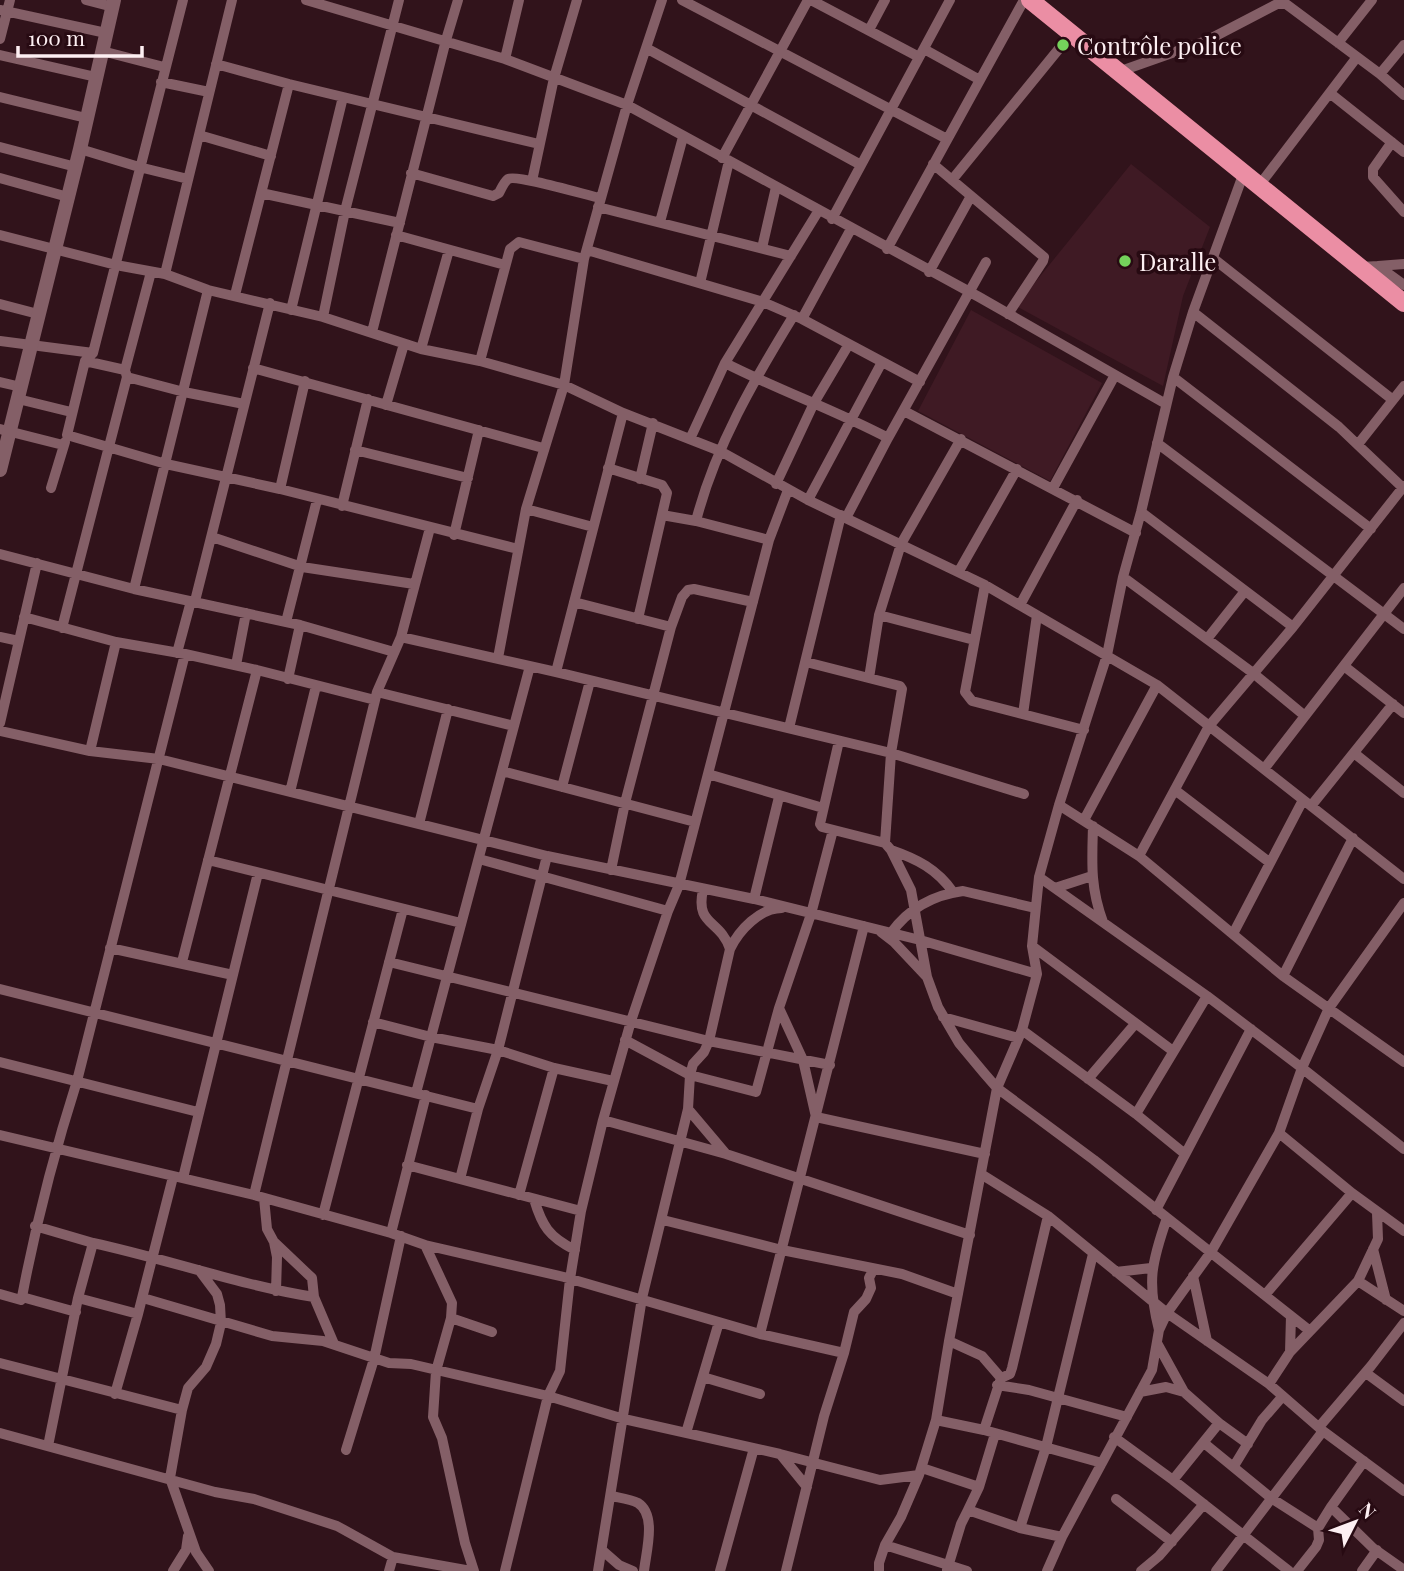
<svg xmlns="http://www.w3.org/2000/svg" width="1404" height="1571" font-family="'Playfair Display',serif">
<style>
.built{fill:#3f1a24}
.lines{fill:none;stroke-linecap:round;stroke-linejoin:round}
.street{stroke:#845f67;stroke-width:10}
.secondary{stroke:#845f67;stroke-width:14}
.highway{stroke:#eb8ea4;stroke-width:18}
.poi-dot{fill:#74d25b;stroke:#270a12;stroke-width:2.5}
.labels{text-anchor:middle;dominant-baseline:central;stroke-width:7;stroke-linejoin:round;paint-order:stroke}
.poi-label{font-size:24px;fill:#fdeff2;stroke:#270a12;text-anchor:start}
</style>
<rect width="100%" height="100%" fill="#31131b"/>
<path class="built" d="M1131 164 1210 227 1183 296 1163 386 1016 306Z
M971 310 1102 383 1050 481 918 411Z"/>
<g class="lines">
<path class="street" d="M86 0 113 7
M183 0 93 353 85 361 67 435 166 464 280 489 518 549
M306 0 505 59 627 105 979 297 1166 404
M682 0 947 139
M811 0 919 57
M0 10 106 33
M869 30 885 0
M0 39 10 0
M1338 43 1372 0
M646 48 861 165
M924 49 980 80
M102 51 164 67
M0 55 96 77
M505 59 519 0
M216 64 289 84 539 144
M1118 72 1206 41 1277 4H1286L1380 74 1404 95
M1380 74 1404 45
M161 82 209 92
M1331 94 1404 152
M0 97 86 118
M199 135 271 156
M1392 142 1373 169V177L1404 212
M0 147 76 167
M80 149 139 167 188 179
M722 158 808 0
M933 164 1044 257 1043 261 1008 314
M411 173 493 196 499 193C501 189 504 182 508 179 516 174 586 195 600 198
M0 178 68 197
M952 180 1071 34
M532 181 554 78 577 0
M1258 187 1357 57
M261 193 400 223
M598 207 791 256
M832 219 950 0
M660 222 683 137
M0 235 116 265 165 274 208 290 323 317 421 349 480 361 564 385 623 413 720 451 808 500 985 585 1157 685 1404 879
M396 235 505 265
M762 248 776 187
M887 249 1024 0
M587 250 763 302 802 319 920 382
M1214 259 1393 400
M1378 266 1404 264
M1361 267 1378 266 1404 285
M929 272 971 196
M165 274 232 0
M700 283 729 161
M235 295 289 84
M0 304 38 314
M291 310 343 97
M1193 312 1339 427 1403 488
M323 317 345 211 399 0
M802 319 851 229
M372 332 446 40 458 0
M0 341 93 353
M421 349 449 250
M85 361 125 370 127 377 184 392 244 404
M480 361 510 249 519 242 584 259
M725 363C778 390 835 410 888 438
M253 368 543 448
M125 370 151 272
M1173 377 1371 529
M0 382 21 387
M18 399 71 412
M386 405 404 344
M904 411 1136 533
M0 429 63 445
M690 439 725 363 819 210
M1157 443 1404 629
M1359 443 1404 386
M355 450 468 478
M608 468 662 485 667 493 638 619
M640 479 653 423
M776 484 814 403 849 344
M51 488 65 442
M1053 488 1115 375
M280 489 305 381
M788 490 769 540 679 885 668 911 631 1021 603 1120 581 1211 570 1279 560 1371 548 1396 624 1419 780 1454 880 1480 919 1475
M808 500 882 362
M342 506 368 399
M526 509 593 527
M1141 512 1293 627
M662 515 696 521C715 447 754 380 794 315
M846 518 888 438 986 262
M696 521 769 540
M454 535 479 430
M212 537 302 567 414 584
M0 554 134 589 300 625 394 652
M959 571 1017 469
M1123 577 1253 673 1305 716
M985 585 965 692 972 701 1084 730
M134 589 208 290
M195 601 270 303
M574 602 671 627
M1020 605 1077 500
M879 615 974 640
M24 617 116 642 185 654 257 670 375 700
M286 622 317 500
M62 628 127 377
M0 637 19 641
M401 637 556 672 891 753 1024 794
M1207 639 1245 591
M177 653 191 601
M498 658 526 509 564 385 584 259 627 105 662 0
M806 662 900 686 902 689 891 753 885 843
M236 665 246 613
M1344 666 1404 713
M556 672 623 413
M869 678 879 615 901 544 961 439
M288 679 300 625
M377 692 514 726
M1023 714 1037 615
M0 723 37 563
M789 728 841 515
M0 731 90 751 159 759 547 856 754 899 920 940 1037 974
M839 741 820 824 822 827 885 843 891 850 911 890 927 977 938 1007 959 1043 984 1073 997 1088 1094 1160 1310 1331
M90 751 116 642
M1354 753 1404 793
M1264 769 1404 588
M502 771 695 822
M708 774 823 808
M562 787 590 681
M1175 790 1269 862
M290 792 316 686
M1059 805 1139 856 1283 976 1404 1062
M1311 806 1393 704
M1084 820 1157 685
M419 824 448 709
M1093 826C1092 862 1090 887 1103 922
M833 830 811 914 779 1008 803 1060 816 1117 985 1154
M891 850C917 859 937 869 953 892
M1139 856 1209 726 1293 627 1404 486
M479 859 668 911
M208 860 461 923
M611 870 625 803 671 627 682 597 688 590 694 589 753 602
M1039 877 1207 996 1302 1068 1404 1149
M1055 888 1092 876
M754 899 779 797
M881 932 894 942 927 977
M1234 932 1303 800
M891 933C909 908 933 895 963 891L1035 908
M1032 946 1173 1051
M110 948 233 975
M730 949C739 930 760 908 782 908
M182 962 257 670
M389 962 709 1041 830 1065
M1283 976 1353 838
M0 989 478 1109
M943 1017 1018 1038
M373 1022 431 1037 498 1050 554 1068 613 1081
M1022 1030 1136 1114 1185 1154
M625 1040 690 1075 756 1092 779 1008
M0 1062 198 1112
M1088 1079 1135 1024
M416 1093 530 666
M688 1109 726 1154
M1136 1114 1207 996
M603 1120 726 1154 970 1235
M1279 1133 1352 1193 1404 1231
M0 1135 254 1195 391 1233 425 1245 564 1277 760 1334 844 1353
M407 1165 581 1211
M981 1174 1048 1216 1167 1313 1269 1384 1323 1431 1404 1491
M183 1178 258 873
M460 1179 478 1109 498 1050 547 856
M254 1195 377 692 401 637 430 528
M519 1195 554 1068
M264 1198 267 1229 274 1242 277 1257 276 1291
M534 1199C542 1226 549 1237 575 1250
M1156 1210 1251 1029
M323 1215 403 909
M663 1220 782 1250 902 1274 958 1294
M35 1226 93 1243
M391 1233 426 1095
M274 1242 312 1278 314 1297 334 1344
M425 1245 452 1303 451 1318 436 1371 433 1417 442 1438 465 1543 474 1571
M1373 1249 1386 1300
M1116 1272 1151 1268
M1193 1276 1207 1341
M1358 1281 1404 1311
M0 1294 21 1300 22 1297 76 1312
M1265 1295 1352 1193
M22 1297C36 1223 54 1153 77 1081L185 654
M78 1298 138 1314
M143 1298 272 1336 323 1341 389 1363 411 1364 548 1396 505 1571
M451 1318 492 1332
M1159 1330C1147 1282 1151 1264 1167 1218
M760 1334 864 926
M949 1341 982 1356 1001 1378
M1157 1343 1184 1392 1219 1423 1248 1444
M1290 1352 1291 1316
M0 1363 182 1410 188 1388 206 1367 216 1344 221 1323 220 1305 217 1294 199 1270
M1366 1373 1404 1401
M703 1377 760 1394
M1269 1384 1290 1352 1358 1281 1378 1239 1377 1213
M997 1385 1029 1390 1127 1417
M1140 1392 1166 1387 1184 1392
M115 1394 138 1314 173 1177
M182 1410 170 1478 196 1552 209 1571
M936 1420 984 1430 1102 1463
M1319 1427 1371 1366 1404 1323
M984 1430 1001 1378 1010 1374 1012 1368 1048 1216
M0 1433 215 1492 254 1499 337 1526 393 1557 471 1571
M686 1433 719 1322
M995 1434 979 1487 968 1510 1020 1528
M1114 1437 1173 1480 1289 1571
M1204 1443 1271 1498 1318 1528
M48 1446 78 1298 93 1243C167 1259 239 1285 314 1297
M346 1450 374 1359 401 1236
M781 1455 807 1487
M1234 1466 1262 1420 1282 1397
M922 1468 979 1487
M1173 1480 1219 1423
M611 1496C620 1498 630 1499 638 1503 657 1515 646 1552 644 1571
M1116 1499 1172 1542
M1331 1507 1373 1548 1404 1570
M1062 1537 1020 1528 1046 1447 1093 1254
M885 1545 967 1571
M603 1551 619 1565 633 1571
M947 1570 961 1524 968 1510
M173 1571 186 1550 188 1536
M389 1571 393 1557
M598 1571 642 1298 688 1109 690 1075 693 1064 704 1052 709 1041 730 949C720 919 695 926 703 890
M720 1571 754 1448
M786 1571 824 1416 844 1353 854 1312 866 1299 871 1288 869 1278 873 1270
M879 1571V1563L885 1545 901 1517 919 1475 936 1420 949 1341 997 1088 1022 1030 1037 974 1032 946 1039 877 1059 805 1107 655 1123 577 1141 512 1173 377 1193 312 1243 175
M1047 1571 1062 1537 1152 1370 1159 1330 1167 1313 1211 1252 1279 1133 1302 1068 1329 1008 1404 903
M1141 1571 1159 1556 1204 1504
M1216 1571 1323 1431
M1297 1571 1316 1547 1319 1540 1318 1528 1331 1507 1364 1461
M1362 1571 1377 1550"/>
<path class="secondary" d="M0 470 80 149 114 0"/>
<path class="highway" d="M1030 0 1404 303"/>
</g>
<g class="poi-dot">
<circle cx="1063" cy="45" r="7"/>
<circle cx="1125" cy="261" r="7"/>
</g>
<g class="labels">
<g class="poi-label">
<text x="1077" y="45">Contrôle police</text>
<text x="1139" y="261">Daralle</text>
</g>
</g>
<g transform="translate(1355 1522) rotate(48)" stroke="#270a12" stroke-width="5" paint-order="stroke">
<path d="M0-5L12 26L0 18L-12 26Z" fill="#fdeff2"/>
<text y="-10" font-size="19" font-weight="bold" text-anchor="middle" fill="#fdeff2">N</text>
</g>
<path d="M18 46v10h124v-10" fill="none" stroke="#fdeff2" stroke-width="3.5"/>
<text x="28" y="46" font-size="21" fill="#fdeff2" stroke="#270a12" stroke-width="5" paint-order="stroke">100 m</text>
</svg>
